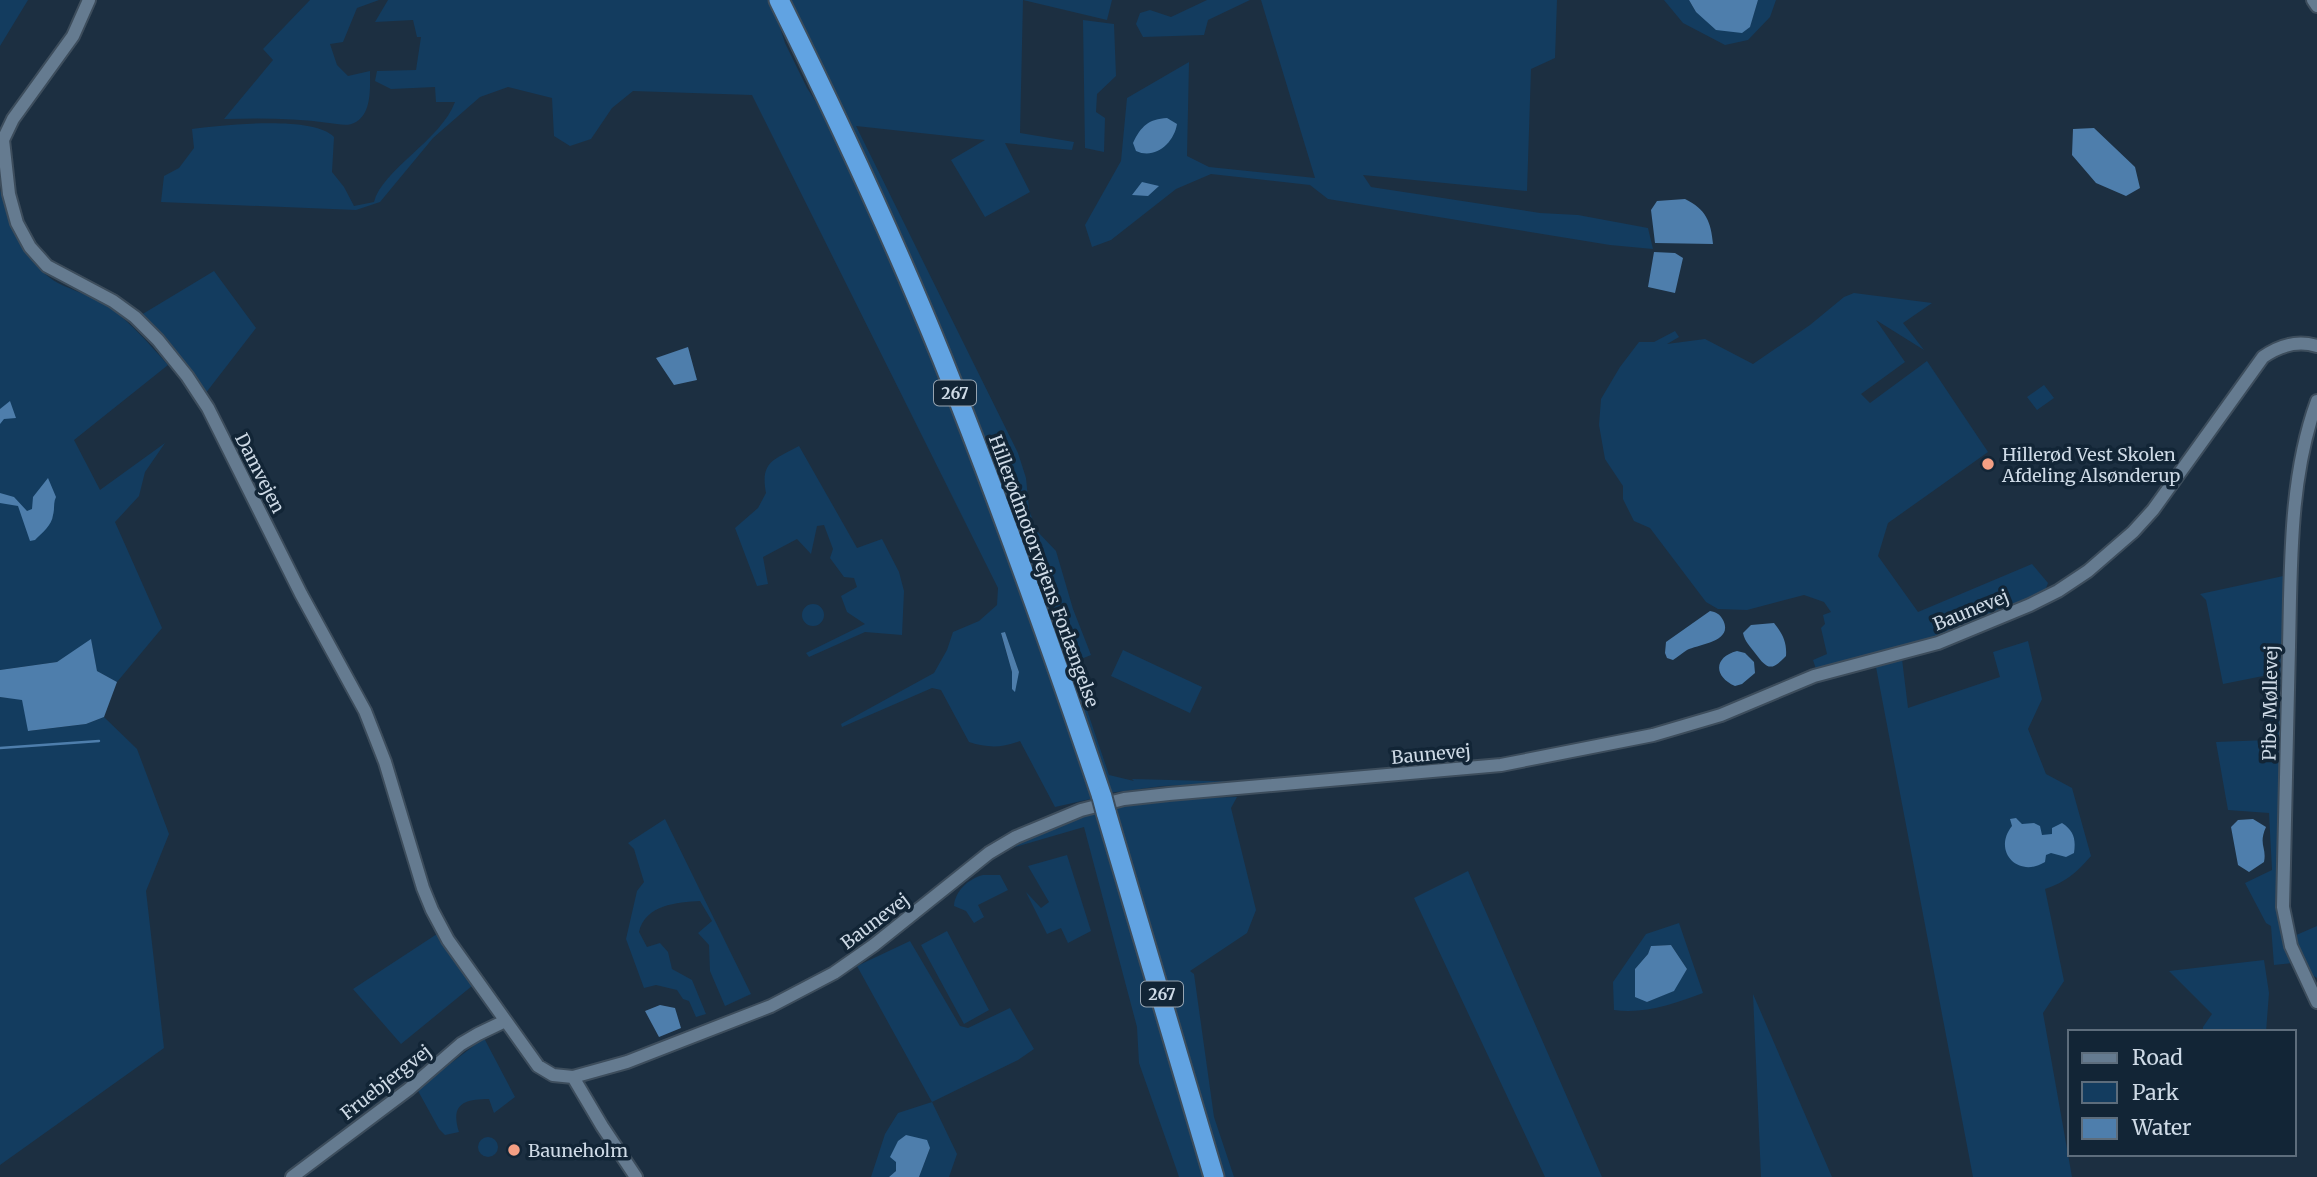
<svg xmlns="http://www.w3.org/2000/svg" width="2317" height="1177" font-family="Merriweather,serif">
<style>
.green{fill:#133c5f;fill-rule:evenodd}
.water{fill:#4e7eac}
.lines{fill:none;stroke-linecap:round;stroke-linejoin:round}
.stream{stroke:#4e7eac;stroke-width:2.5}
.minor-casing{stroke:#3d4d5c;stroke-width:16}
.highway-casing{stroke:#3d4d5c;stroke-width:23}
.minor{stroke:#657b90;stroke-width:12}
.highway{stroke:#61a3e2;stroke-width:19}
.highway-bridge-casing{stroke:#3d4d5c;stroke-width:23;stroke-linecap:butt}
.highway-bridge{stroke:#61a3e2;stroke-width:19}
.poi-dot{fill:#f39f84;stroke:#122536;stroke-width:2.5}
.labels{text-anchor:middle;dominant-baseline:central;stroke-width:7;stroke-linejoin:round;paint-order:stroke}
.shield{fill:#122536;stroke:#96a4b1;stroke-width:2}
.shield-label{font-size:16px;font-weight:bold;fill:#cedae6}
.poi-label{font-size:18px;fill:#cedae6;stroke:#122536;text-anchor:start}
.street-label{font-size:18px;fill:#cedae6;stroke:#122536}
</style>
<rect width="100%" height="100%" fill="#1c2f41"/>
<path class="green" d="M0 0H28L0 46Z
M310 0H379L357 8 343 42 330 44 337 65 348 76 370 71C370 87 372 113 356 122 348 127 338 124 329 123 294 118 260 118 224 119L273 60 263 49Z
M388 0H771L785 43 807 88 825 116 880 229 973 451 1095 798 1055 807 1020 741C1001 748 988 748 969 742L941 690 932 688 842 727 841 724 934 673 947 650 953 632 979 621 997 605 998 588 752 95 633 91 612 108 591 139 570 146 554 136 552 98 508 87 480 97 433 138 380 202 356 210 161 202 164 176 179 168 194 148 192 129C222 125 314 115 334 137L332 172 344 187 354 206 374 202C382 170 441 140 455 102H436L435 87 391 89 375 81 377 71 416 70 421 37H417L413 20 375 22ZM1005 632 1019 672 1013 689 1012 672 1001 634Z
M786 0H1112L1107 20 1023 0 1020 133 1074 142 1072 150 1005 143 1030 192 985 217 951 160 985 140 856 126 1018 453 1026 478 1029 509 1036 530 1056 551 1073 609 1091 655 1071 663 1109 775 1134 781 1132 779 1247 782 1163 786 1109 793 1037 577 956 371 789 10 792 3 789 6Z
M1207 0H1250L1208 20 1204 35 1143 37 1136 24 1140 13 1150 10 1171 17Z
M1261 0H1557L1555 58 1531 69 1527 191 1363 175 1371 187 1540 213 1578 215 1648 228 1653 249 1610 245 1328 199 1310 185 1211 174 1176 189 1111 240 1092 247 1085 225 1121 161 1127 98 1189 62 1187 156 1209 167 1315 178Z
M1664 0H1689L1696 12 1750 26 1758 0H1776L1770 17 1748 40 1725 45 1683 23Z
M1083 20 1114 24 1116 76 1097 94 1096 112 1105 118 1104 152 1085 148Z
M0 190C12 224 24 264 58 283 74 291 92 296 107 306 131 322 149 344 168 365L74 440 100 490 165 443 145 472 139 496 115 522 162 628 117 682 97 671 91 640 57 662 0 670Z
M214 271 256 328 205 394 141 315Z
M1854 293 1932 303 1903 323 1924 350 1876 320 1905 362 1861 394 1870 403 1927 361 1988 452 1888 523 1878 556 1918 612 2032 564 2048 583 2045 591 1967 627 1926 642 1816 669 1813 660 1827 654 1821 628 1825 624 1823 615 1831 612 1824 602 1804 595 1747 610 1718 609 1706 602 1650 528 1634 521 1623 499V486L1605 459 1599 425 1601 399 1620 367 1639 342H1654L1675 331 1679 337 1667 344 1705 339 1753 364 1810 325 1844 297Z
M2044 385 2054 398 2037 410 2027 397Z
M799 446 857 548 882 539 899 572 904 591 902 635 865 632 809 657 806 653 865 624 847 612 841 596 857 587 854 578 844 577 830 558 833 549 824 525 817 526 811 554 797 539 763 557 768 584 757 586 735 528 758 508 766 493C760 461 774 460 799 446Z
M2288 575 2287 946 2292 963 2274 965 2271 926 2266 923 2245 883 2272 870 2269 813 2228 810 2216 742 2268 740 2273 674 2223 684 2206 600 2200 594Z
M802 615a11 11 0 1 1 22 0a11 11 0 1 1-22 0Z
M2028 641 2042 699 2028 729 2046 774 2072 788 2091 856C2077 872 2066 882 2045 889L2064 981 2043 1013 2072 1177H1973L1876 667 1902 659 1908 708 2000 677 1993 652Z
M1123 650 1202 687 1190 713 1111 676Z
M0 697 22 699 29 731 86 724 104 717 137 749 169 834 146 891 164 1048 0 1165Z
M1237 797 1231 808 1256 910 1247 933 1190 971 1194 974 1214 1117 1234 1177H1220L1110 807 1129 806 1135 800Z
M1094 812 1161 1014 1208 1177H1179L1176 1168 1139 1063 1137 1027 1084 827 994 853 1053 822Z
M665 819 751 994 725 1006 710 971 709 945 698 933 712 921 700 901C677 902 645 905 639 932L647 947 660 943 668 952 672 969 692 980 706 1014 696 1017 689 1001 683 999 677 990 656 985 644 988 626 939 637 891 644 882 634 849 628 843Z
M1067 855 1091 931 1068 943 1061 928 1047 934 1026 892 1041 908 1049 902 1028 866Z
M1468 871 1602 1177H1545L1414 898Z
M983 875H1000L1008 890 978 905 984 917 974 923 966 911 954 906C955 891 968 879 983 875Z
M1679 923 1703 993C1673 1004 1646 1014 1614 1010L1613 982 1646 934ZM1671 945 1687 969 1673 991 1647 1002 1635 969 1648 954 1651 946Z
M2317 926V978L2310 974 2294 936Z
M947 931 989 1010 964 1024 921 945Z
M440 932 472 986 401 1044 353 989Z
M910 941 960 1026 968 1028 1010 1008 1034 1049 1018 1060 932 1102 957 1154 949 1177H919L930 1148 896 1162V1171L889 1177H871L885 1134 898 1113 932 1102 857 966Z
M2264 960 2269 993 2266 1032H2203V1027L2212 1014 2169 971Z
M1753 994 1832 1177H1761Z
M484 1038 515 1097 494 1113 489 1099C464 1099 450 1104 459 1132L445 1135 439 1129 417 1089Z
M478 1147a10 10 0 1 1 20 0a10 10 0 1 1-20 0Z"/>
<path class="water" d="M1689 0H1758L1750 27 1742 33 1716 30 1696 12Z
M1167 118 1177 124C1174 143 1155 160 1136 151L1133 143C1141 126 1149 119 1167 118Z
M2094 128 2135 167 2140 188 2126 196 2096 183 2072 155 2073 129Z
M1142 182 1159 186 1148 196 1132 195Z
M1685 199C1706 209 1711 222 1713 244L1655 243 1651 210 1657 201Z
M1654 252 1675 253 1683 258 1675 293 1648 287Z
M688 347 697 380 674 385 656 358Z
M10 401 16 418 4 419 0 424V409Z
M48 478 56 497C53 503 55 508 53 515 52 525 42 533 35 540L30 541 18 506 0 503V493L14 497 27 511 32 509 33 497Z
M1710 611C1716 612 1720 614 1723 620 1734 642 1699 644 1687 650 1682 653 1678 657 1673 660L1667 658 1665 653 1666 642Z
M1774 623C1783 634 1787 643 1786 656 1771 672 1767 669 1755 653 1750 646 1745 642 1743 633L1751 625Z
M1005 632 1019 672 1015 692 1012 689V672L1001 633Z
M91 639 97 671 117 682 104 717 86 724 28 731 22 700 0 697V670L57 662Z
M1737 651 1745 653 1754 662 1755 673 1742 684 1735 686C1713 676 1714 657 1737 651Z
M2016 818 2022 824 2034 823 2040 826 2042 835 2052 834V828L2062 823C2074 831 2076 839 2074 853L2066 857 2051 853 2046 855 2045 862C2018 879 1992 851 2012 826L2010 819Z
M2253 819 2266 827C2258 845 2267 847 2264 862L2249 872 2238 865 2231 827 2238 820Z
M1671 945 1687 969 1674 991 1647 1002 1635 997V969L1648 954 1651 946Z
M660 1005 675 1008 681 1028 659 1037 645 1011Z
M906 1135 927 1140 930 1148 919 1177H889L896 1171V1162L890 1157 898 1141Z"/>
<g class="lines">
<path class="stream" d="M0 748 99 741"/>
<defs>
<path id="minor" d="M89 0 73 36 13 119 3 140 9 194 17 223 30 247 47 266 113 301 135 317 158 340 187 376 208 408 301 594 365 711 385 762 423 888 432 910 448 940 538 1066 553 1075 573 1077 627 1062 771 1006 834 973 874 945 989 853 1016 837 1081 810 1124 799 1169 794 1501 765 1653 735 1721 715 1814 676 1938 643 2030 605 2058 591 2088 571 2133 532 2153 510 2263 357C2280 345 2297 340 2317 346
M2313 0 2317 6
M2317 401C2289 477 2291 566 2289 647 2287 734 2285 820 2283 907L2291 946 2317 1002
M573 1077 602 1126 636 1177
M292 1177 409 1089 461 1044 478 1034 505 1021"/>
<path id="highway" d="M779 0C837 117 893 237 942 358 1000 503 1052 649 1102 797
M1106 812 1214 1177"/>
</defs>
<use href="#minor" class="minor-casing"/>
<use href="#highway" class="highway-casing"/>
<use href="#minor" class="minor"/>
<use href="#highway" class="highway"/>
<defs>
<path id="highway-bridge" d="M1102 797 1106 812"/>
</defs>
<use href="#highway-bridge" class="highway-bridge-casing"/>
<use href="#highway-bridge" class="highway-bridge"/>
</g>
<g class="poi-dot">
<circle cx="1988" cy="464" r="7"/>
<circle cx="514" cy="1150" r="7"/>
</g>
<g class="labels">
<g class="shield">
<rect x="934" y="380.5" width="42" height="25" rx="5"/>
<rect x="1141" y="981.5" width="42" height="25" rx="5"/>
</g>
<g class="shield-label">
<text x="955" y="393">267</text>
<text x="1162" y="994">267</text>
</g>
<g class="poi-label">
<text x="2002" y="454">Hillerød Vest Skolen<tspan x="2002" dy="21">Afdeling Alsønderup</tspan></text>
<text x="528" y="1150">Bauneholm</text>
</g>
<g class="street-label">
<text transform="translate(260 473) rotate(63)">Damvejen</text>
<text transform="translate(1044 571) rotate(70)">Hillerødmotorvejens Forlængelse</text>
<text transform="translate(1971 610) rotate(-22)">Baunevej</text>
<text transform="translate(2270 703) rotate(-89)">Pibe Møllevej</text>
<text transform="translate(1431 754) rotate(-5)">Baunevej</text>
<text transform="translate(875 921) rotate(-37)">Baunevej</text>
<text transform="translate(386 1082) rotate(-38)">Fruebjergvej</text>
</g>
</g>
<rect x="2068" y="1030" width="228" height="126" fill="#122536" stroke="#5d6d7c" stroke-width="2"/>
<rect x="2082" y="1053" width="35" height="10" fill="#657b90" stroke="#5d6d7c" stroke-width="2"/>
<text x="2132" y="1065" font-size="21" fill="#cedae6">Road</text>
<rect x="2082" y="1082" width="35" height="21" fill="#133c5f" stroke="#5d6d7c" stroke-width="2"/>
<text x="2132" y="1100" font-size="21" fill="#cedae6">Park</text>
<rect x="2082" y="1118" width="35" height="21" fill="#4e7eac" stroke="#5d6d7c" stroke-width="2"/>
<text x="2132" y="1135" font-size="21" fill="#cedae6">Water</text>
</svg>
